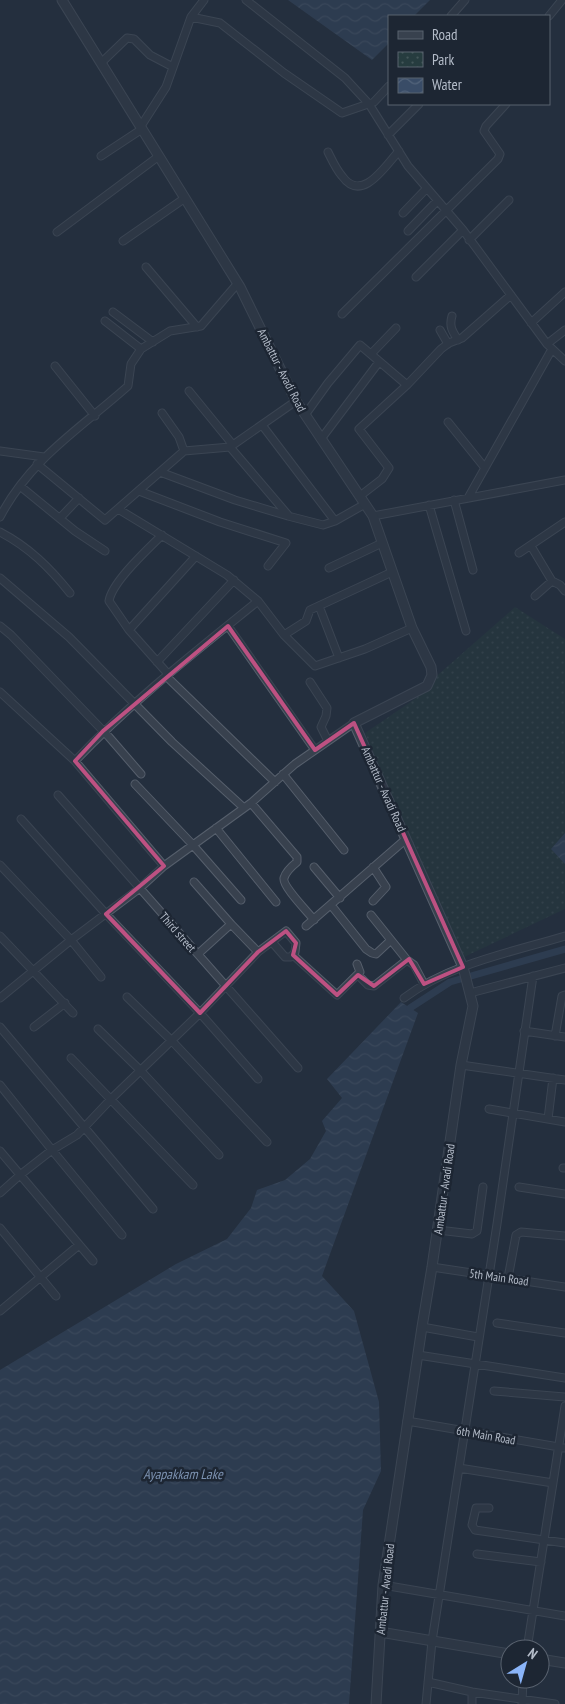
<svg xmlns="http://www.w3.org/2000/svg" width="565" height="1704" font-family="'PT Sans Narrow',sans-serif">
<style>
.park{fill:url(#park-dots)}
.water{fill:url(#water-waves)}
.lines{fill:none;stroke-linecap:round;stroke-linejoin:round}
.canal{stroke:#394c67;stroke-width:7}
.minor-casing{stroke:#565f6c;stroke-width:9}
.tertiary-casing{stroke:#565f6c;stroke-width:11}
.minor{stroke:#38414e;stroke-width:7}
.tertiary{stroke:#38414e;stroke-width:9}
.marked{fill:none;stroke:#bd5182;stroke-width:4;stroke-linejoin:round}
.labels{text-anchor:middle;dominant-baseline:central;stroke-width:5;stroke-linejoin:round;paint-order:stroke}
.street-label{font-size:12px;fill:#b4bcc9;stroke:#1d2633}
.water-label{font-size:14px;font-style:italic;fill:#7c92b1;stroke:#1d2633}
</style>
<defs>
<pattern id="park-dots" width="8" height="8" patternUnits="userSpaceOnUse" patternTransform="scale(1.25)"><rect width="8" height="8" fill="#263c3f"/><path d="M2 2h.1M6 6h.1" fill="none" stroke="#435659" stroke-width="1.8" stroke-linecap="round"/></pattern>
<pattern id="water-waves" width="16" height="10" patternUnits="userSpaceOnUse" patternTransform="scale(1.25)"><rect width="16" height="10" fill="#394c67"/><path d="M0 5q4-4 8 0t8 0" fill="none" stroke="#53647b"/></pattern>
</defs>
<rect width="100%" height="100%" fill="#242f3e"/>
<path class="park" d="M515 607 565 639V909L462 958 365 733 425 692 432 680Z"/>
<path class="water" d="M288 0H430L414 16H389V43L372 60Z
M565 833V864L551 849Z
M401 1002 418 1013 322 1276 354 1311 379 1402 381 1471 363 1510 349 1704H0V1370L176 1264 227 1239 251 1208 257 1190 285 1180 310 1159 326 1131 322 1121 342 1098 327 1079Z"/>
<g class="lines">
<path class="canal" d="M410 1008 450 982 565 949"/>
<defs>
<path id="minor" d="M246 0 345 78 369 104 408 166 463 230 547 344 565 361
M451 16 465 0
M549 16 562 0
M191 17 204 0
M101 63 127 38 134 39 150 55 173 67
M141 126 166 87 191 17 220 23 284 73 342 113 374 102 389 86
M388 135 419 104
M328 152C332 160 336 169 342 176 362 204 385 166 399 151
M101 156 142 129
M403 213 427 188
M408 231 437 201
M57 232 159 156
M469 240 509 200
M123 241 185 198
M146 267 197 327
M416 277 463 230
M113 312 153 342
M342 314 498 159 500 154 484 131 486 126 506 104
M452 316C449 326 452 331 458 340
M105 321 141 349
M531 323 565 292
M440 330 448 344
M547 344 565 330
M371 354 396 328
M55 366 95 416
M189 391 233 445
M162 413 179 437 184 451
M305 415 328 383 360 345 407 385
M448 422 485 468
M262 425 335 521 365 504
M321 439 379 362
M0 451 44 457
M37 464 105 520 184 451 230 447
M160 472 235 500 288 516 323 525 335 521
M20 486 75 531 105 551
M139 491 220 522 286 543 268 566
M360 496 382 479 389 468 359 429 407 385 441 349 449 343 462 338 511 295
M468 498 552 349
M454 500 473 570
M429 505 466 631
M118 509 227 575 258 601 284 635 315 666 365 649 412 628
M288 515 230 447 296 401
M373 516 565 480
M0 517C30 459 81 428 128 386L131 364 141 349 170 331 201 326 238 283
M60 518 79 498
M0 532C29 547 50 568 70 593
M162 535C147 550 112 582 109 601L129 630 168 674
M531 546 552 581 560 585 565 591
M519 553 565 522
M329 568 382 543
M0 578 69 637 172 742 244 808
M535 596 552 581
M319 606 339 658
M0 626 11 635 109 737 141 774
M228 626 315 750
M129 630 196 556
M284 635 306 621 310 610 392 572
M157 662 234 580
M166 676 275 782
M310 682 327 708 326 716 321 727 328 741
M0 692 75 761C131 702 195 652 258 601
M75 761 164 866
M283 774 344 850
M135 784 192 844 241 900
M58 795 298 1068
M251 803 297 857V862C292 866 286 871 284 878 282 886 308 912 314 920
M21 819 106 914 200 1013 258 1079
M216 828 276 902
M0 865 71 940 101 977
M314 867 340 898
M373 867 386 887 373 901
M194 882 231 924
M331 905 366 949 372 953 376 954 391 940
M371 915 407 960 414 965 424 984
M306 926 406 839
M0 936 73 1013
M198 954 231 924 258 952
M293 955 337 995 360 972 357 964
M358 975 368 985 374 986 407 960
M470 993 565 968
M127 997 172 1041 267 1142
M0 998 71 940 140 888 164 866 251 803 295 764 354 723
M404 998C449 964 512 952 565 936
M0 1027 153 1209
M34 1027 65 1003
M98 1029 140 1070 219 1155
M524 1031 565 1037
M555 1036 562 996 565 995
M71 1058 193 1185
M461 1065 565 1080
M0 1085 52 1150 122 1235
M489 1109 565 1122
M548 1119 553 1078
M0 1151 93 1261
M563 1168H565
M519 1187 565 1194
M0 1193 20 1175 52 1150 77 1135 111 1099 200 1013 258 952 286 931 296 943 295 952 291 957H285L272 942
M0 1228 56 1296
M438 1230 472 1234 477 1231 483 1187
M432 1267 565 1287
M508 1278 516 1235 521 1232 565 1236
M0 1311 79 1245
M497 1323 565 1333
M422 1327 478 1337
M418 1355 565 1378
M494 1391 565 1397
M407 1421 565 1448
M459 1468 553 1483
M489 1508H476L472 1525 475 1530 565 1543
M477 1554 541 1562
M383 1585 565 1616
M527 1649 565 1406
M428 1682 472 1692 555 1704
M426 1704 432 1641 497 1224 533 976
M472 1704V1692
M522 1704 523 1679"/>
<path id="tertiary" d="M62 0 240 287 296 401 373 516 412 628 431 667 432 675 427 686 354 723 463 967 473 1006 461 1065 432 1267 422 1327 383 1585 376 1704
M380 1632 510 1654
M540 1659 565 1663"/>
</defs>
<use href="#minor" class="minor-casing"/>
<use href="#tertiary" class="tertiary-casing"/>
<use href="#minor" class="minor"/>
<use href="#tertiary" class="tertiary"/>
</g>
<path d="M0 0H565V1704H0ZM228 626 315 750 354 723 463 967 424 984 409 959 374 986 358 975 337 995 293 955 296 943 286 931 258 952 200 1013 106 914 164 866 75 761 103 731Z" fill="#242f3e" fill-opacity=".55" fill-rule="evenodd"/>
<path class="marked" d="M228 626 315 750 354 723 463 967 424 984 409 959 374 986 358 975 337 995 293 955 296 943 286 931 258 952 200 1013 106 914 164 866 75 761 103 731Z"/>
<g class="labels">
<g class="street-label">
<text transform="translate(282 370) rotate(63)">Ambattur - Avadi Road</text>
<text transform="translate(384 789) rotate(66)">Ambattur - Avadi Road</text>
<text transform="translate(178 932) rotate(49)">Third street</text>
<text transform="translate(444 1189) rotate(-82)">Ambattur - Avadi Road</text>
<text transform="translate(499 1277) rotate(8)">5th Main Road</text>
<text transform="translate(486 1435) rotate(10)">6th Main Road</text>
<text transform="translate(385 1589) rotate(-84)">Ambattur - Avadi Road</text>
</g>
<g class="water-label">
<text x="183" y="1474">Ayapakkam Lake</text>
</g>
</g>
<rect x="388" y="15" width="162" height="90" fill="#1d2633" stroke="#59626f"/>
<rect x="398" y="31" width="25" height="8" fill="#38414e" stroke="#59626f"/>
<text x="432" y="40" font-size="15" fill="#b4bcc9">Road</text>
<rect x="398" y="52" width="25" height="15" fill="url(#park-dots)" stroke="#59626f"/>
<text x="432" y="65" font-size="15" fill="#b4bcc9">Park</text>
<rect x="398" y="78" width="25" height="15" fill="url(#water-waves)" stroke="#59626f"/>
<text x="432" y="90" font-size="15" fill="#b4bcc9">Water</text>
<g transform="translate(525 1664) rotate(37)"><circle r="24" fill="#1d2633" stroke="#59626f"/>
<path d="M0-4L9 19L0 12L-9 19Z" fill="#8ab4f8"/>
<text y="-8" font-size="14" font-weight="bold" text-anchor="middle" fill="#b4bcc9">N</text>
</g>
</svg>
